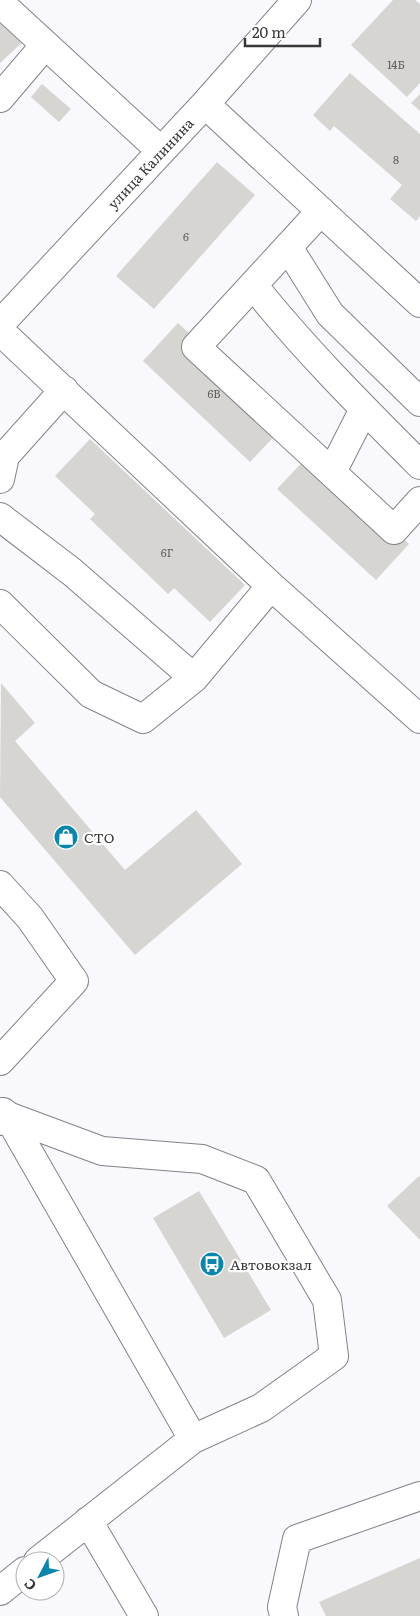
<svg xmlns="http://www.w3.org/2000/svg" width="420" height="1616" font-family="Literata,serif">
<style>
.building{fill:#d7d5d1}
.lines{fill:none;stroke-linecap:round;stroke-linejoin:round}
.minor-casing{stroke:#828387;stroke-width:30}
.minor{stroke:#fff;stroke-width:28}
.labels{text-anchor:middle;dominant-baseline:central;stroke-width:4.5;stroke-linejoin:round;paint-order:stroke}
.number-label{font-size:11px;fill:#605f5f}
.street-label{font-size:14px;fill:#383839;stroke:#fff}
.poi-label{font-size:14px;fill:#383839;stroke:#fff;text-anchor:start}
</style>
<rect width="100%" height="100%" fill="#f8f8fd"/>
<path class="building" d="M393 0H415L420 4V83L407 97 351 45Z
M8 16 28 37 0 63V24Z
M350 73 420 134V216L416 221 390 199 402 185 334 126 330 131 313 115Z
M42 84 71 109 59 122 31 97Z
M420 94V111L411 103Z
M217 162 255 195 154 309 116 276Z
M178 323 286 424 250 462 143 361Z
M90 439 245 585 210 622 174 588 168 594 90 519 95 514 55 476Z
M311 453 409 544 376 580 277 489Z
M1 683 35 723 15 741 125 870 196 810 242 864 135 955 0 797Z
M419 1176 420 1177V1240L387 1206Z
M199 1191 271 1310 224 1338 153 1218Z
M420 1558V1616H326L319 1602Z"/>
<g class="lines">
<defs>
<path id="minor" d="M0 3 161 151
M0 98 45 45
M205 104 420 303
M321 211 196 347 394 530 420 501
M288 247 330 314 420 402
M253 285C304 349 362 407 420 465
M0 324 205 104 297 0
M0 331 271 586 420 719
M332 472 364 409
M0 479 5 456 64 390
M0 517 72 572 194 678
M0 604 91 694 143 719 194 678 271 586
M0 885 30 918 74 981 0 1061
M3 1112 8 1116 193 1439
M0 1121 8 1116 102 1151 202 1159 256 1180 327 1300 334 1356 261 1408 193 1439 38 1561
M88 1521 144 1616
M0 1591 25 1571
M284 1616 282 1607 297 1539 420 1496"/>
</defs>
<use href="#minor" class="minor-casing"/>
<use href="#minor" class="minor"/>
</g>
<defs>
<symbol id="shop-disc" viewBox="-11 -11 22 22"><circle r="9.5" fill="#0b86aa" stroke="#fff"/><path d="M-5-2.5h2.3a2.7 3.5 0 0 1 5.4 0H5L5.5 6h-11ZM-1.5-2.5h3a1.5 2.3 0 0 0-3 0Z" fill="#fff"/></symbol>
<symbol id="bus-disc" viewBox="-11 -11 22 22"><circle r="9.5" fill="#0b86aa" stroke="#fff"/><path d="M-5-6H5V4H4V6H2V4H-2V6H-4V4H-5ZM-3.5-4V0h7V-4ZM-3.5 1.2v1.5H-2V1.2ZM2 1.2v1.5H3.5V1.2Z" fill="#fff"/></symbol>
</defs>
<g fill-rule="evenodd">
<use href="#shop-disc" x="52" y="823" width="28" height="28"/>
<use href="#bus-disc" x="198" y="1250" width="28" height="28"/>
</g>
<g class="labels">
<g class="number-label">
<text x="396" y="64">14Б</text>
<text x="396" y="159">8</text>
<text x="186" y="236">6</text>
<text x="214" y="393">6В</text>
<text x="167" y="552">6Г</text>
</g>
<g class="street-label">
<text transform="translate(150 163) rotate(-47)">улица Калинина</text>
</g>
<g class="poi-label">
<text x="84" y="837">СТО</text>
<text x="230" y="1264">Автовокзал</text>
</g>
</g>
<g transform="translate(40 1576) rotate(229)"><circle r="24" fill="#ffffff" stroke="#afafb0"/>
<path d="M0-4L9 19L0 12L-9 19Z" fill="#0b86aa"/>
<text y="-8" font-size="14" font-weight="bold" text-anchor="middle" fill="#383839">С</text>
</g>
<path d="M245 38v8h75v-8" fill="none" stroke="#383839" stroke-width="2.5"/>
<text x="252" y="38" font-size="15" fill="#383839" stroke="#ffffff" stroke-width="4" paint-order="stroke">20 m</text>
</svg>
